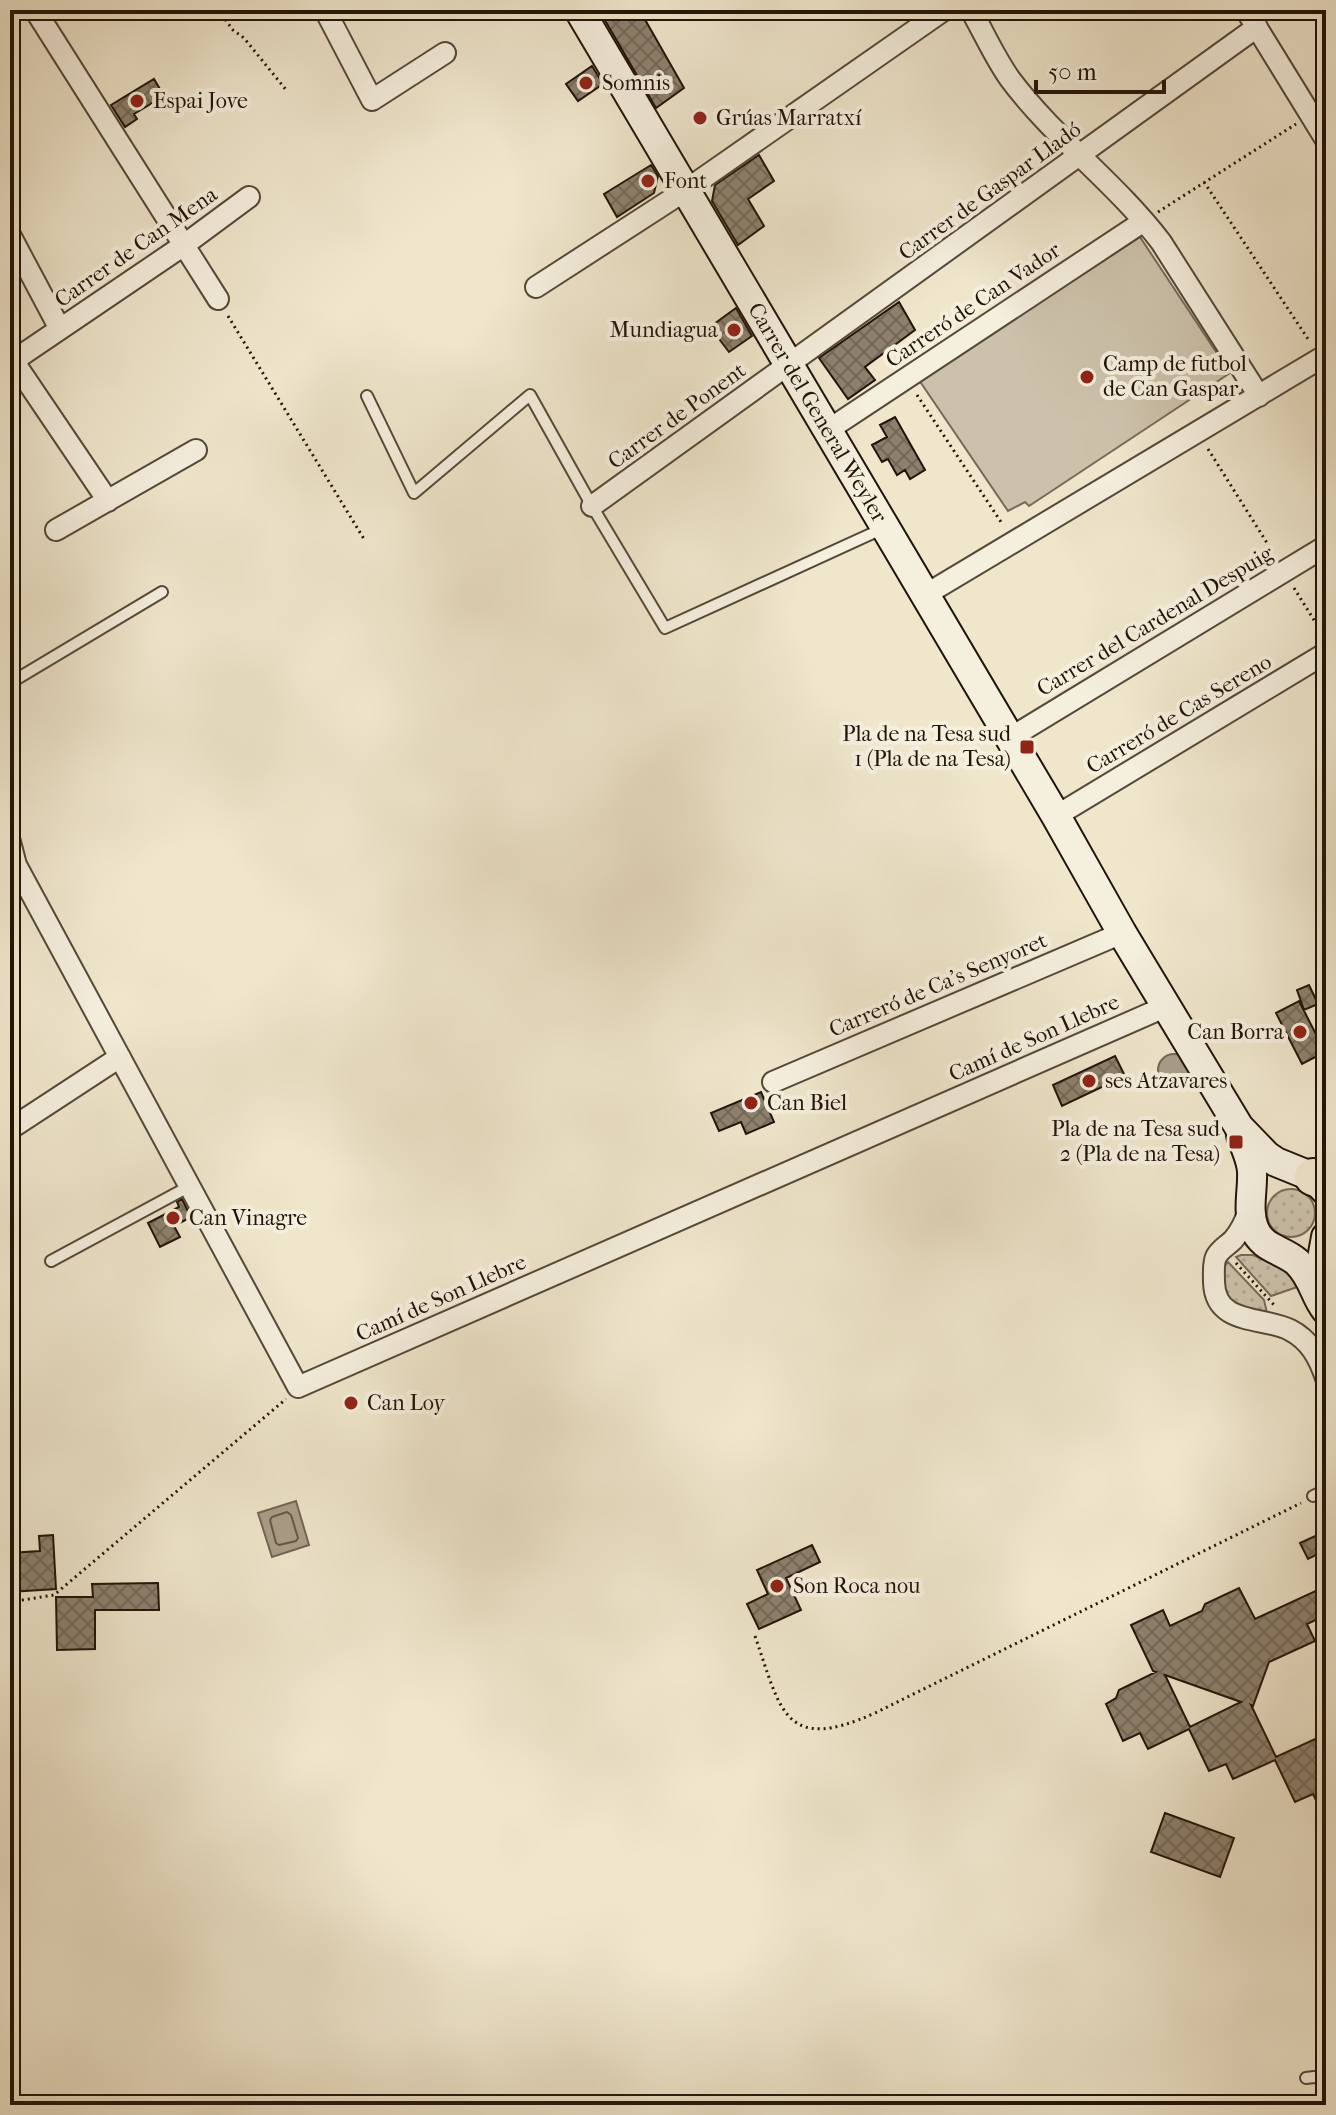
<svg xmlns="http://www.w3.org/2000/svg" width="1336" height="2115" font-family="'IM FELL French Canon',serif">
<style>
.grass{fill:url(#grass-dots);stroke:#776a5a;stroke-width:2}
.park{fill:#ccc2ab;stroke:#776a5a;stroke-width:2}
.water{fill:#a99e89;stroke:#736655;stroke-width:2}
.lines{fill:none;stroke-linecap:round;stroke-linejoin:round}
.shore{stroke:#665848;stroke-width:2}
.building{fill:url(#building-cross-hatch);stroke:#221308;stroke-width:2;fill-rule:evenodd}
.lane-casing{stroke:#554839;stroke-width:14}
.street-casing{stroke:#554839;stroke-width:24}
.secondary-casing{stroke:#221308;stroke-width:32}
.highway-casing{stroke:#221308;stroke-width:40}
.path{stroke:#221308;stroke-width:3;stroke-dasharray:2 4;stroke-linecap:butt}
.lane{stroke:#f5efde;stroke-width:10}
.street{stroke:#f5efde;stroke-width:20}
.secondary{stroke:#f5efde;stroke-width:28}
.highway{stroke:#efe6cc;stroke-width:36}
.poi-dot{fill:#8f2418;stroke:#f5efde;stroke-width:3}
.labels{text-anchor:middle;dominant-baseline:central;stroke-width:8;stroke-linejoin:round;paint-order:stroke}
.poi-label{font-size:22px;fill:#221308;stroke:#f5efde;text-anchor:start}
.street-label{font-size:22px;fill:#221308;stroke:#f5efde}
</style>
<defs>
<pattern id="grass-dots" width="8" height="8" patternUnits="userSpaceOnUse" patternTransform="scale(2)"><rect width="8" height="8" fill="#ccc2ab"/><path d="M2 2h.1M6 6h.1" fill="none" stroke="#afa692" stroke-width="1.8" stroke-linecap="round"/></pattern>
<pattern id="building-cross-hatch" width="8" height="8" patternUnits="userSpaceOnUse" patternTransform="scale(2)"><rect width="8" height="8" fill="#8d816e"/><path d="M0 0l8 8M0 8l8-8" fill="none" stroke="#736858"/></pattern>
</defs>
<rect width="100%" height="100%" fill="#efe6cc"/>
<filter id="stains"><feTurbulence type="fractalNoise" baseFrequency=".0025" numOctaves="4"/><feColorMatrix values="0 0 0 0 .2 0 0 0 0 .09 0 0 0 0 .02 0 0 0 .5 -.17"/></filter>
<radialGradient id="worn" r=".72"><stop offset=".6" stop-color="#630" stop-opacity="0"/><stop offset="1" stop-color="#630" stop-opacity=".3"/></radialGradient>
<path class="grass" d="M1267 1213a24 24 0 1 1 48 0a24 24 0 1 1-48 0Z
M1241 1255H1253L1273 1264 1284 1266 1303 1285 1271 1296 1236 1257Z
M1228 1262 1264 1300 1267 1313 1238 1309 1223 1293 1224 1267Z"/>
<path class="park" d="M1140 237 1230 373 1029 506 1025 502 1008 511 919 380Z"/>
<path class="water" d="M1158 1070a16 16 0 1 1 32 0a16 16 0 1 1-32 0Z
M296 1501 309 1545 272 1557 258 1513Z"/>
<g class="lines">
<path class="shore" d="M287 1512 291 1515 298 1538 296 1541 279 1545 276 1543 270 1520 272 1517Z"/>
</g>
<path class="building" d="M604 10H633L639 18 643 16 684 88 656 108 603 17Z
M592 66 603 84 578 101 566 84Z
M154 79 164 96 134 114 137 119 125 127 111 105Z
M759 155 774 181 748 199 764 226 738 245 712 201 715 185Z
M651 165 658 176 654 193 617 217 604 194Z
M899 302 915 330 865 367 875 380 848 399 819 358Z
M736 308 752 336 729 352 710 327Z
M895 417 925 470 910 479 905 470 897 475 888 459 882 462 872 445 887 437 880 425Z
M1309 985 1318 1004 1304 1010 1297 990Z
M1299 1001 1325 1052 1302 1064 1276 1013Z
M1115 1056 1125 1076 1062 1106 1053 1085Z
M761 1092 774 1122 746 1134 741 1122 719 1131 711 1113Z
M182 1199 191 1217 174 1226 180 1237 160 1247 148 1223 179 1207 177 1202Z
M1326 1531V1550L1308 1559 1300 1543Z
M53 1535 56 1589 10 1592V1553L40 1551 39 1536Z
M812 1545 820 1562 786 1578 801 1610 759 1629 747 1604 768 1594 757 1570Z
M158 1583 159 1610H95V1649L57 1650 56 1597H93L92 1584Z
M1239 1588 1255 1619 1322 1588 1326 1596V1615L1307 1624 1315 1641 1269 1662 1253 1706 1251 1705 1276 1757 1326 1734V1821L1313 1794 1295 1802 1275 1760 1233 1779 1226 1764 1209 1771 1189 1729 1148 1749 1140 1733 1123 1741 1106 1704 1116 1698 1119 1690 1156 1672 1153 1671 1131 1625 1163 1610 1170 1626 1202 1611 1205 1604ZM1165 1675 1241 1702 1190 1727Z
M1165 1813 1234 1838 1220 1877 1151 1852Z"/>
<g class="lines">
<defs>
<path id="lane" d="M367 396 414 493 530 395 592 506 665 628 884 528
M10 683 162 592
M51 1261 190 1186
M1313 1496 1326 1490
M1306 2078 1314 2077 1326 2080"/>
<path id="street" d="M35 10 218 299
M325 10 372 100 445 53
M971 10C984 33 995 58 1010 79 1054 138 1116 183 1161 242L1259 396
M1246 10 1326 140
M10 235 60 329
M536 287 686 190 944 10
M10 356 108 501
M10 363 184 245 249 197
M828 430 1144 221
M592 506 1257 27
M56 530 196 450
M925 595 1326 355
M1010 738 1326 546
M1056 816 1326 653
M10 842 16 865 298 1387 1167 1006
M773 1082 1122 933
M10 1129 120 1057
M1250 1207C1246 1220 1242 1230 1233 1240 1228 1245 1219 1250 1216 1257 1213 1263 1214 1275 1214 1282 1215 1326 1263 1316 1290 1330 1310 1340 1319 1358 1326 1378"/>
<g id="secondary">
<path id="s1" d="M579 10 1056 816 1122 933 1239 1127 1267 1156 1276 1162 1313 1177 1326 1191"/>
<path d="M1241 1135C1245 1148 1251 1158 1252 1171 1253 1190 1247 1210 1254 1228 1262 1249 1282 1249 1297 1262 1313 1277 1314 1295 1326 1310"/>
<path d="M1326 1237 1322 1259 1326 1286"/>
</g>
<path id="highway" d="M1313 1177 1326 1182"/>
</defs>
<use href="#lane" class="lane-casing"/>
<use href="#street" class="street-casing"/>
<use href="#secondary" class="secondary-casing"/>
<use href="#highway" class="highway-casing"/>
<path class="path" d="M218 10 233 30 244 38 287 91
M1204 182 1310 342
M1158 212 1296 124
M228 316 364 539
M917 395 1003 525
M1208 449 1274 554
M1294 588 1324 636
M1236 1263 1274 1305
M1321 1397 1326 1415
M10 1602 54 1595 286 1399
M755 1636C781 1711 784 1754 875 1713L1301 1503
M1323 2066 1326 2055
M1314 2105 1316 2093"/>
<use href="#lane" class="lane"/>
<use href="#street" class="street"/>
<use href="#secondary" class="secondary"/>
<use href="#highway" class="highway"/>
</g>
<g class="poi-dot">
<circle cx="586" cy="83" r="8"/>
<circle cx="137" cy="101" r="8"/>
<circle cx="700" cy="118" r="8"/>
<circle cx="648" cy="181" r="8"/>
<circle cx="734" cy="330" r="8"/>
<circle cx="1087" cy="377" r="8"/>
<rect x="1019" y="739" width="16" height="16" rx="4"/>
<circle cx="1300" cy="1032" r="8"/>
<circle cx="1089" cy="1081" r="8"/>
<circle cx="751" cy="1103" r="8"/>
<rect x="1228" y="1134" width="16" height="16" rx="4"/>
<circle cx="173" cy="1218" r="8"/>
<circle cx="351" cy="1403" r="8"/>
<circle cx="777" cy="1586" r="8"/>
</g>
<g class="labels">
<g class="poi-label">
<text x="602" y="83">Somnis</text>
<text x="153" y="101">Espai Jove</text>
<text x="716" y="118">Grúas Marratxí</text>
<text x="664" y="181">Font</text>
<text x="718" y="330" text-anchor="end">Mundiagua</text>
<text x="1103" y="364">Camp de futbol<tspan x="1103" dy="25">de Can Gaspar</tspan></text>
<text x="1011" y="734" text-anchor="end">Pla de na Tesa sud<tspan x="1011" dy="25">1 (Pla de na Tesa)</tspan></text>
<text x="1284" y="1032" text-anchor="end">Can Borra</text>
<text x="1105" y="1081">ses Atzavares</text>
<text x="767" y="1103">Can Biel</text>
<text x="1220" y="1129" text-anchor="end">Pla de na Tesa sud<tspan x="1220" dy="25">2 (Pla de na Tesa)</tspan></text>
<text x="189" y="1218">Can Vinagre</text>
<text x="367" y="1403">Can Loy</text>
<text x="793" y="1586">Son Roca nou</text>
</g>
<g class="street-label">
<text transform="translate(990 191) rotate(-36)">Carrer de Gaspar Lladó</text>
<text transform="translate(136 247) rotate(-35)">Carrer de Can Mena</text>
<text transform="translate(973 305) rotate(-34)">Carreró de Can Vador</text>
<text stroke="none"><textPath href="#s1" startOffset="468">Carrer del General Weyler</textPath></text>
<text transform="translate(677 416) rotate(-36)">Carrer de Ponent</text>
<text transform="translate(1155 621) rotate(-31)">Carrer del Cardenal Despuig</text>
<text transform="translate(1179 714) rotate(-31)">Carreró de Cas Sereno</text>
<text transform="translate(938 985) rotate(-23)">Carreró de Ca's Senyoret</text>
<text transform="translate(1034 1038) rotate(-24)">Camí de Son Llebre</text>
<text transform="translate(441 1298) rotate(-24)">Camí de Son Llebre</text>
</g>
</g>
<rect width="1336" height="2115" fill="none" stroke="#efe6cc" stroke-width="40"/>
<rect x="12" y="12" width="1312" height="2091" fill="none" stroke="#221308" stroke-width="4"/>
<rect x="20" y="20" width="1296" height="2075" fill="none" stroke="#221308" stroke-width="2"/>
<path d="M1036 80v12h128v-12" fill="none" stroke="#221308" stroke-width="4"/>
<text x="1048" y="80" font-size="24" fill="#221308" stroke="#f5efde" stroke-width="6" paint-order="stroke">50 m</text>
<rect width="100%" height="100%" filter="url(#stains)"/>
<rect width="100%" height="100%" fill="url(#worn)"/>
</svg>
